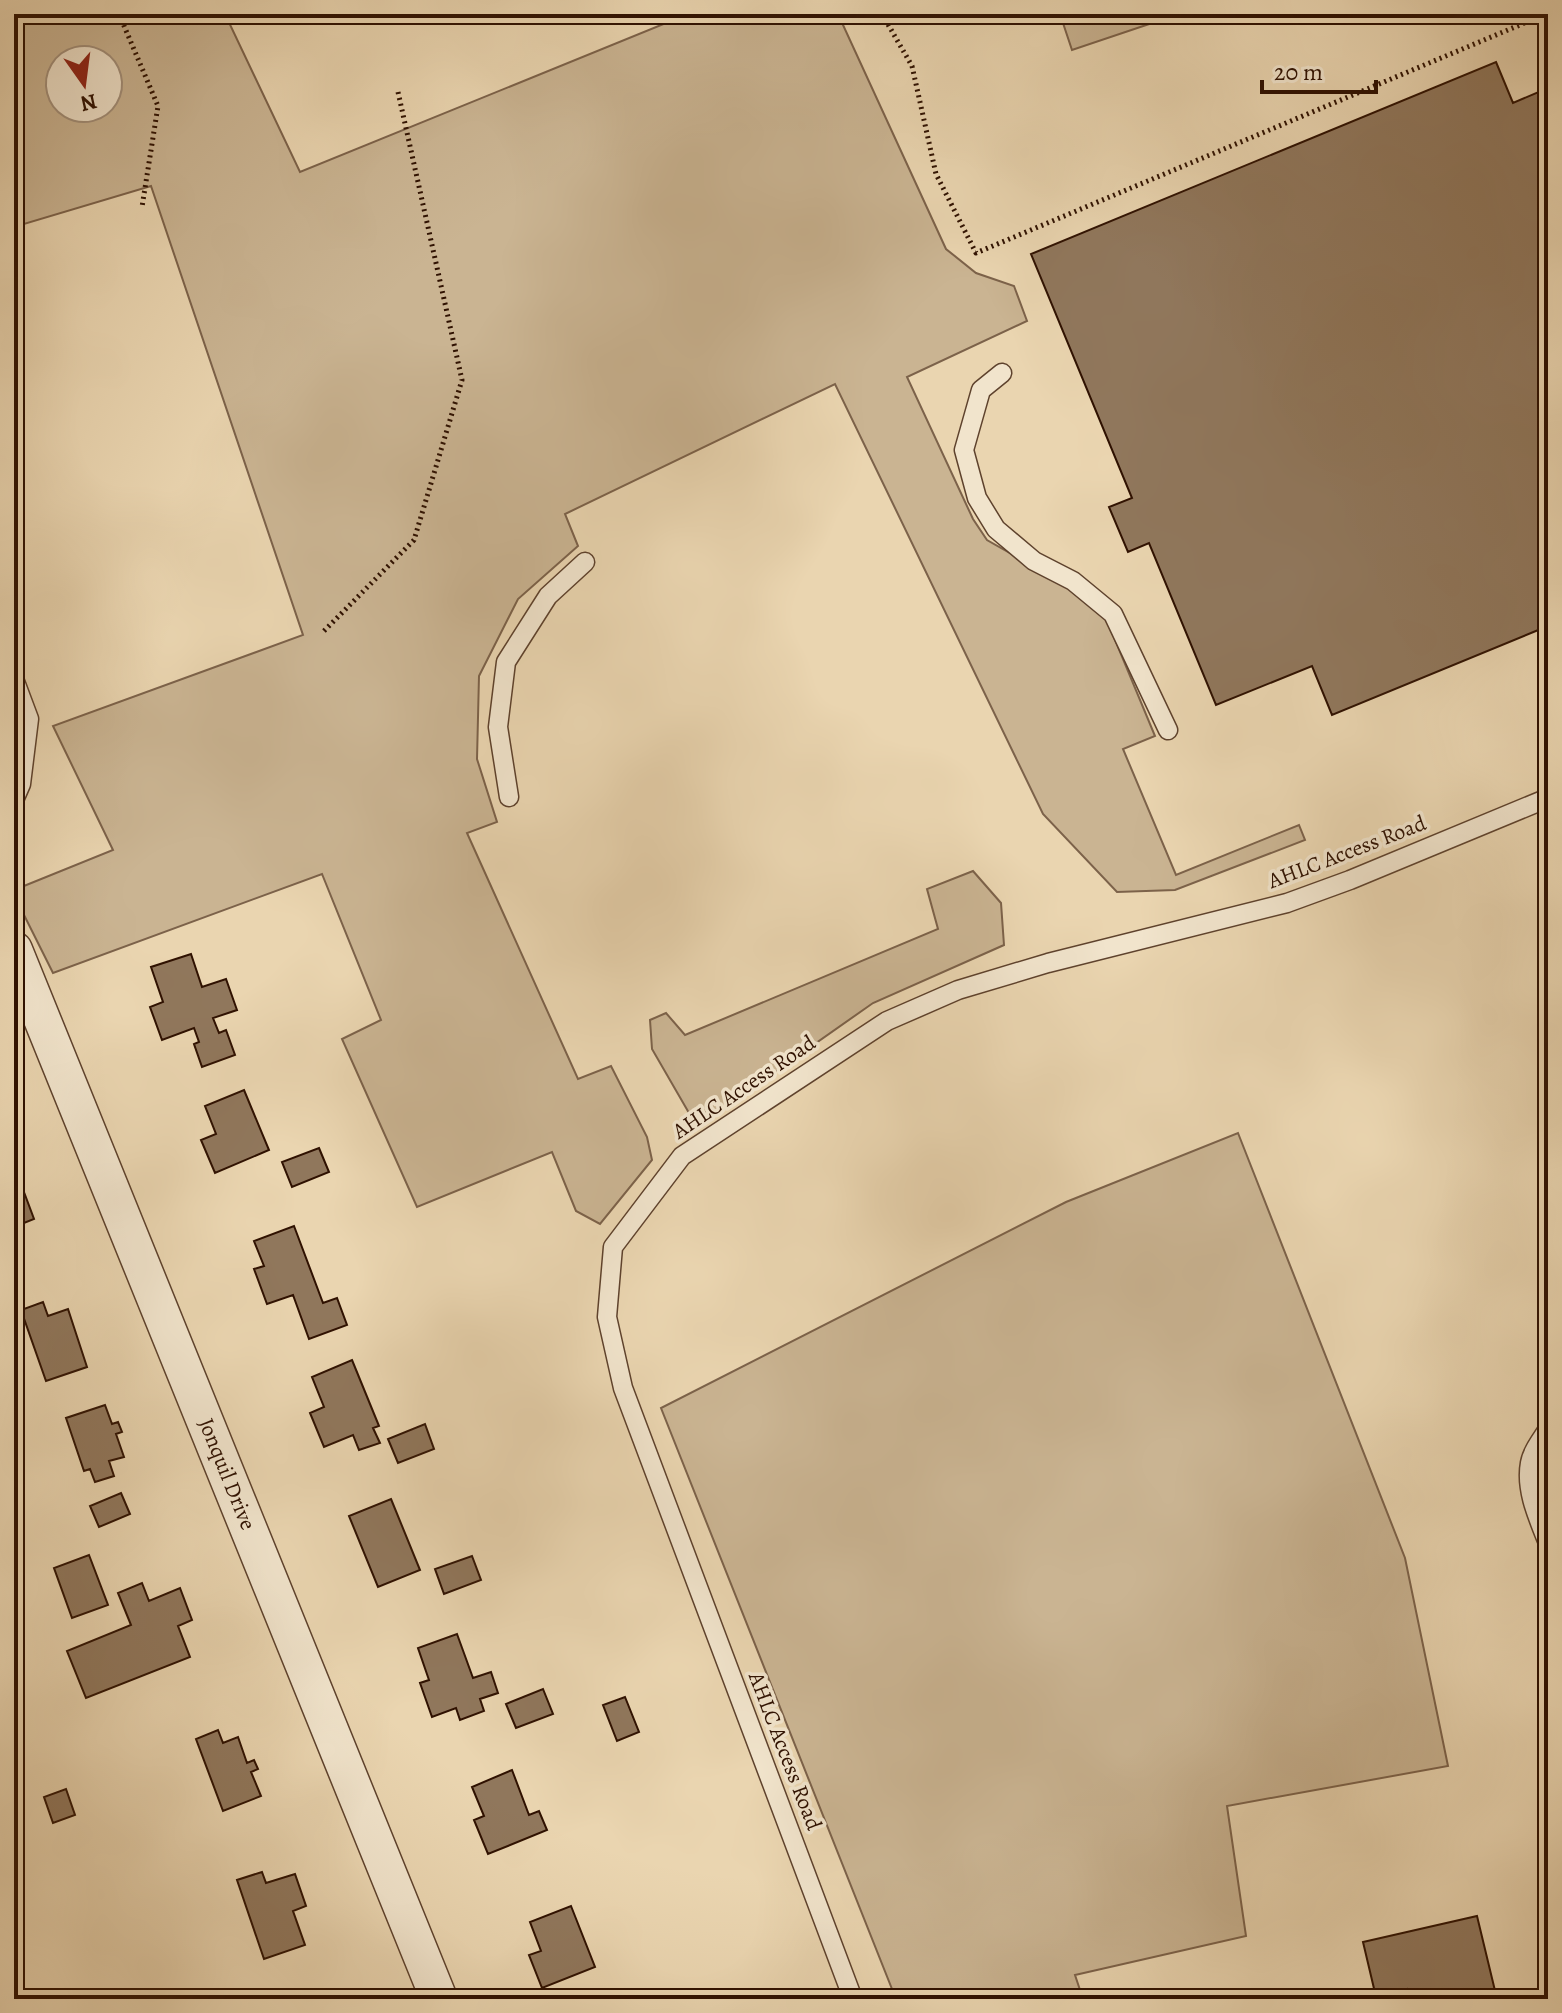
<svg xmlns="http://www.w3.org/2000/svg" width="1562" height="2013" font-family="Alegreya,serif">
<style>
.green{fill:#cab492;stroke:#7c624a;stroke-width:2;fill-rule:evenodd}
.building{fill:#90775c;stroke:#2f1101;stroke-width:2}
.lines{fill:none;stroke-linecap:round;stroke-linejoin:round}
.service-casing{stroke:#5e422d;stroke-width:21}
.minor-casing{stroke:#5e422d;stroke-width:39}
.path{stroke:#2f1101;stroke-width:5;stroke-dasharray:2 4;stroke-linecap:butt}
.service{stroke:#f1e4cc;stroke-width:18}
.minor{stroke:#f1e4cc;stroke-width:36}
.labels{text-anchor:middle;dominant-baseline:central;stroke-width:7;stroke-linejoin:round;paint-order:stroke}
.street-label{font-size:22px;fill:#2f1101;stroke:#f1e4cc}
</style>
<rect width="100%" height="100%" fill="#ead5b0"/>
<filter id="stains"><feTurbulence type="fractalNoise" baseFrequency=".0025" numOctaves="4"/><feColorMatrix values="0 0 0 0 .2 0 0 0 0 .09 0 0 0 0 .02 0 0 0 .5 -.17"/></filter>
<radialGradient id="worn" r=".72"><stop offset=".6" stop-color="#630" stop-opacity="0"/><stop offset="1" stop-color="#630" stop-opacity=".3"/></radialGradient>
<path class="green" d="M14 14H225L300 172 688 14H838L946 249 976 273 1014 286 1027 321 907 377 973 519 987 540 1082 594 1106 618 1155 736 1123 749 1176 875 1299 825 1305 840 1175 890 1117 892 1043 814 835 384 565 514 578 546 518 599 479 676 477 759 497 822 467 833 578 1079 611 1066 647 1137 652 1160 600 1224 576 1211 552 1152 417 1207 342 1039 381 1020 322 874 53 973 14 895V890L113 850 53 726 303 635 151 186 14 227ZM60 60H108V108H60Z
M1060 14H1179L1072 50Z
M973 871 1001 903 1004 945 873 1003 718 1112 689 1113 652 1049 650 1020 666 1013 685 1035 938 929 927 889Z
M1238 1133 1405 1558 1448 1766 1227 1806 1246 1936 1075 1975 1083 1999H896L661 1408 1066 1202Z"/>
<path class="building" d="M1496 62 1513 103 1548 88V626L1332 715 1312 666 1216 705 1149 543 1128 552 1109 507 1132 498 1031 254Z
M191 954 202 987 226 979 237 1010 213 1018 219 1033 226 1030 235 1055 202 1067 194 1044 199 1042 194 1028 162 1040 150 1007 163 1002 151 967Z
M244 1090 269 1150 215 1173 201 1140 216 1134 205 1106Z
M319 1148 329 1172 292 1187 282 1162Z
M15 1168 34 1219 14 1227V1169Z
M294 1226 323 1303 337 1298 347 1325 309 1339 293 1295 267 1304 254 1269 264 1266 254 1241Z
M43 1302 48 1316 68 1309 87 1367 46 1381 21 1310Z
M352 1360 379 1426 373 1428 380 1443 359 1450 353 1435 324 1447 310 1413 324 1407 312 1377Z
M105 1405 112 1424 118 1422 122 1432 116 1434 124 1457 109 1461 114 1476 95 1482 90 1469 84 1471 66 1418Z
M425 1424 434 1449 398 1463 388 1439Z
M121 1493 130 1514 99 1527 90 1506Z
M391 1499 420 1570 378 1587 349 1516Z
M89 1555 108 1605 72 1618 54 1568Z
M472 1556 481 1580 444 1594 435 1569Z
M142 1583 149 1601 180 1588 192 1620 178 1626 190 1657 86 1698 67 1651 131 1625 118 1593Z
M457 1634 473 1678 491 1672 498 1693 480 1699 484 1711 460 1720 456 1708 432 1717 420 1683 429 1680 418 1648Z
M543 1689 553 1714 516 1728 506 1704Z
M625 1697 639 1732 617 1741 603 1705Z
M218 1730 223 1743 238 1737 247 1763 254 1760 258 1769 251 1772 261 1796 223 1811 196 1739Z
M512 1770 529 1815 539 1811 547 1830 488 1854 474 1820 484 1816 472 1787Z
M66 1789 75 1815 53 1823 44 1797Z
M262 1872 266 1883 295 1874 306 1906 293 1911 305 1945 264 1959 237 1880Z
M571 1906 595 1967 542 1988 529 1955 541 1951 530 1922Z
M1477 1916 1497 1999H1418L1417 1994 1409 1996 1407 1989 1376 1997 1363 1942Z"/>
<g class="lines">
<defs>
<path id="service" d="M1002 373 981 390 964 450 977 498 996 529 1034 561 1073 581 1113 614 1168 730
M14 679 29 719 21 784 14 800
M509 797 498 727 506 662 548 596 585 562
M1548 1429C1542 1439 1532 1451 1530 1463 1525 1490 1538 1518 1548 1543
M853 1999 623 1388 607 1317 613 1247 682 1156 887 1021 958 990 1048 963 1287 903 1350 880 1548 798"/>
<path id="minor" d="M14 950 439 1999"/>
</defs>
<use href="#service" class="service-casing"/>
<use href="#minor" class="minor-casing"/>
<path class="path" d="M119 14 158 106 142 207
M882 14 912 66 936 174 976 253 1546 14
M324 631 414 540 462 380 398 92"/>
<use href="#service" class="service"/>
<use href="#minor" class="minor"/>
</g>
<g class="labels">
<g class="street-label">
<text transform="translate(1347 852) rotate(-21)">AHLC Access Road</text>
<text transform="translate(744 1087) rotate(-34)">AHLC Access Road</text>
<text transform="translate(227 1474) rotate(68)">Jonquil Drive</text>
<text transform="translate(785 1751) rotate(69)">AHLC Access Road</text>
</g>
</g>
<rect width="1562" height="2013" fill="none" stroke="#ead5b0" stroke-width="48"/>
<rect x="16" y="16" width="1530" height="1981" fill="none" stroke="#2f1101" stroke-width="4"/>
<rect x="24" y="24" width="1514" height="1965" fill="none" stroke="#2f1101" stroke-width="2"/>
<g transform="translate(84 84) rotate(166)"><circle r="38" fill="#f1e4cc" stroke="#a3907b" stroke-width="2"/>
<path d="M0-6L14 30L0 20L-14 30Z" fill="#8f2418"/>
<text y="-12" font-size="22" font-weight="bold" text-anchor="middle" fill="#2f1101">N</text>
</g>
<path d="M1262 80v12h114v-12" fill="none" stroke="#2f1101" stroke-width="4"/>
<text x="1274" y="80" font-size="24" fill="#2f1101" stroke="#f1e4cc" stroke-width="6" paint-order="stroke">20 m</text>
<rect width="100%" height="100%" filter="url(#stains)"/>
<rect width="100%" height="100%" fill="url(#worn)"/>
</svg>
